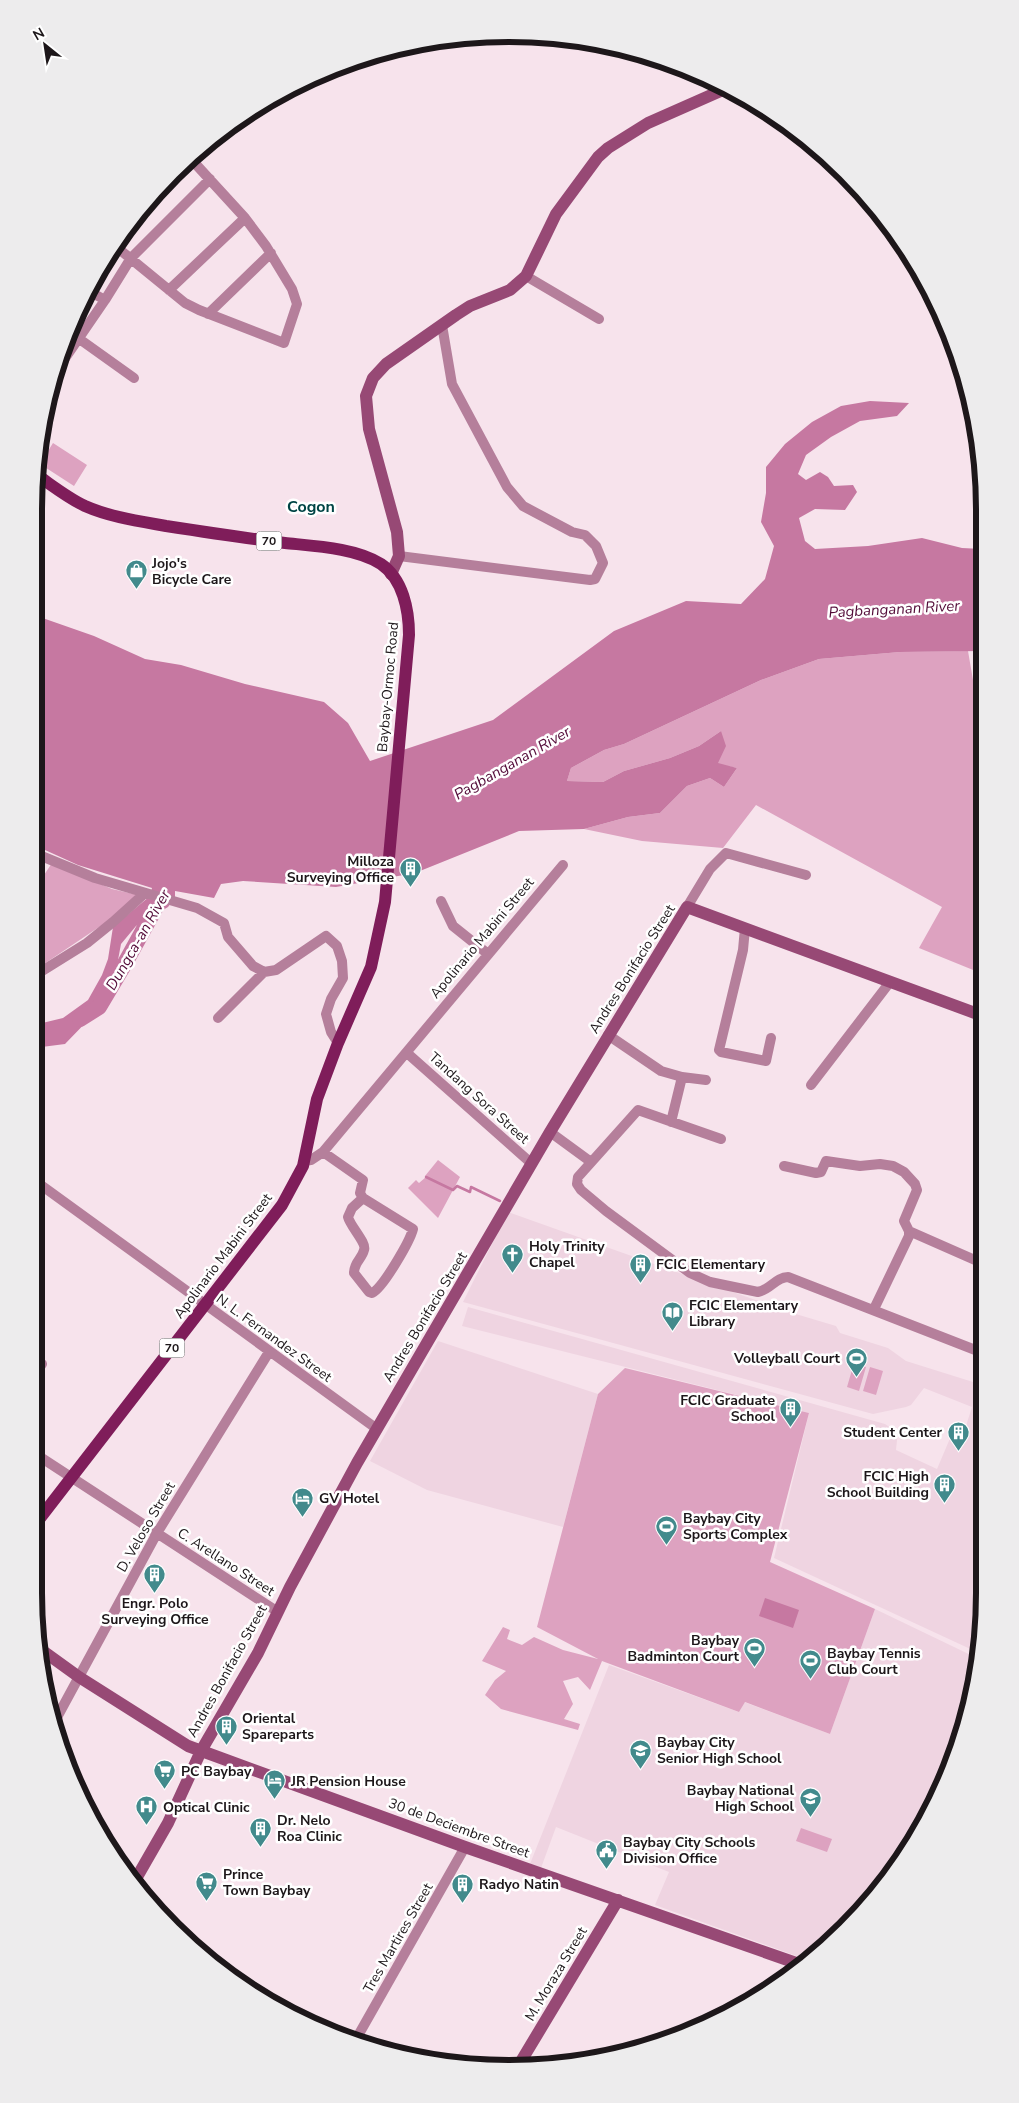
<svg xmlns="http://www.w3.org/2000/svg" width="1019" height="2103" font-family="'Nunito Sans',sans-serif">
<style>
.built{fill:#efd4e1}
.green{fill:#dda2c0}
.water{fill:#c678a1}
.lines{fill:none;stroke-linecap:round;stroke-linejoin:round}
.stream{stroke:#c678a1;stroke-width:2.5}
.river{stroke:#c678a1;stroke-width:16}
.street{stroke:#b57f9b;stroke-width:10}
.secondary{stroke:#974975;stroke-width:12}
.primary{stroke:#7f1d5a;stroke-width:12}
.labels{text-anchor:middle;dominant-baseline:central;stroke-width:5;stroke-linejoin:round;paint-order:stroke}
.shield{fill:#fff;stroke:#615d5f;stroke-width:1}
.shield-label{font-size:12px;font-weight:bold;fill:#1d171a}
.poi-label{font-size:14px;font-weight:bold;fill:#1d171a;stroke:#fff;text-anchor:start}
.street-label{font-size:14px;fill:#1d171a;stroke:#fff}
.water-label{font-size:15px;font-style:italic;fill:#530b38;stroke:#fff}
.quarter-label{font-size:16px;font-weight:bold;fill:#004445;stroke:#fff}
.rim{fill:none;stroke:#1d171a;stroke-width:6}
</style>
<rect width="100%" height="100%" fill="#f7e3ec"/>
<path class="built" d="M508 1212 789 1312 836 1326 840 1333 888 1348 906 1361 973 1382 984 1374 985 1594 979 1653 774 1558 809 1413 462 1326 468 1307 885 1424 894 1430 897 1440 896 1450 937 1469 954 1429 959 1426 965 1429 972 1407 924 1388 911 1405 906 1407 873 1414 463 1302Z
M438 1341 598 1394 563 1527 427 1490 370 1461Z
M875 1609 979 1659 976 1687 949 1776 905 1858 846 1930 805 1959 655 1905 669 1872 556 1827 541 1868 530 1864 609 1665 739 1712 744 1702 830 1734Z"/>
<path class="green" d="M53 443 87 465 74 486 40 464Z
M968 651 978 709 982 714 983 974 919 948 942 907 756 805 723 848 642 841 584 829 628 817 660 813 687 786 710 778 724 787 737 768 717 764 721 731 699 746 670 758 624 771 603 782 567 781 571 768 604 750 624 744 761 680 819 659 900 652Z
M52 863 112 889 138 895 105 923 44 964 34 968V890Z
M438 1160 460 1177 438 1218 408 1188 416 1180 419 1183 426 1177 425 1176Z
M854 1363 866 1367 859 1391 847 1387Z
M870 1367 883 1371 876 1395 863 1391Z
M625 1368 809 1413 770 1562 875 1609 830 1734 745 1702 739 1712 602 1661 590 1690 578 1677 563 1681 573 1704 564 1719 580 1724 578 1730 501 1709 485 1695 495 1680 506 1671 482 1661 503 1627 510 1630 507 1639 522 1645 534 1637 563 1650 598 1659 537 1627 598 1394Z
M801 1828 832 1839 827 1852 796 1841Z"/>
<path class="water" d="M870 401 909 403 897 416 860 421 831 437 806 455 798 474 806 480 820 472 828 477 834 486 853 485 857 492 845 510 815 509 799 518 805 541 815 549 868 546 922 538 962 548 982 549V651L900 652 819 659 761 680 624 744 604 750 571 768 567 781 603 782 624 771 670 758 699 746 721 731 726 746 718 763 737 768 724 787 710 778 687 786 660 813 628 817 584 829 519 831 415 873 336 887 243 881 221 884 214 898 175 891V898L168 907 136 926 121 944 115 976 95 1013 65 1044 34 1048V1025L63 1018 88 1000 102 975 108 959 113 927 150 896 152 888 78 865 34 845V615L94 636 145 659 181 665 245 684 324 702 348 723 370 761 493 720 614 631 686 601 741 604 765 579 774 546 761 522 766 493V467L785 444 812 422 841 406Z
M765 1598 799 1610 793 1628 759 1616Z"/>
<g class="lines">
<path class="stream" d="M426 1177 453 1190 457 1186 470 1192 471 1187 500 1201"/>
<path class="river" d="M80 1019 99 1007 124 965 161 898"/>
<path class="street" d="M114 245 185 303 199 310 284 343 297 304 292 289 266 246 245 218 191 159
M526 276 599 319
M169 290 245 218
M89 291 105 300
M208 314 271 253
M78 338 134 378
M57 370 105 300 131 258 210 179
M399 556 590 580 595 579 603 563 596 546 585 535 572 532 523 506 507 487 452 384 442 325
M34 853 95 878 197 908 224 923 228 937 253 966 264 972 276 970 326 936 337 946 342 961 343 978 331 999 326 1014 331 1032 338 1043
M441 901 453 926 488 954
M687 907 710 869 726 853 806 875
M745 928 743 950 719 1050 721 1052 766 1061 771 1038
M34 976 87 943 113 922 145 893
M218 1018 264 972
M608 1035 661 1071 682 1077 706 1080
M407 1053 531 1163
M811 1085 890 982
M671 1122 682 1077
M550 1132 591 1162
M721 1139 638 1110 578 1177 577 1184 581 1190 606 1211 690 1273 710 1282 758 1292C770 1290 776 1277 788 1277L983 1353
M323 1152 363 1180 360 1193 363 1198 352 1208 348 1217C350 1226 367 1243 364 1250 362 1259 354 1262 354 1273L369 1292 372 1293C383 1288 410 1241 413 1229L363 1198
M304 1161 311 1160 323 1152 563 865
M784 1166 816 1173 821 1172 826 1161 860 1166 880 1164 893 1166 904 1172 915 1184 917 1190 904 1221 909 1231V1236L874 1309
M34 1180 377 1429
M909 1231 984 1264
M34 1376 42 1364
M34 1453 278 1612
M55 1721 157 1533 269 1352
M355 2041 465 1847"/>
<path class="secondary" d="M391 574 399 556 397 532 369 429 366 396 373 378 386 364 456 315 470 306 510 290 526 276 556 214 598 157 608 148 648 123 725 89
M43 1651 79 1677 188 1746 465 1847 799 1964
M133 1884 168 1823 201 1751 258 1653 290 1587 357 1463 550 1132 687 907 983 1016
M520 2063 618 1900"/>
<path class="primary" d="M34 1526 282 1205 303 1166 317 1099 338 1043 371 967 385 902 409 635C409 610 403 579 381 564 357 548 314 546 285 543 245 538 205 532 166 526 138 521 110 517 85 506 68 498 53 486 37 475"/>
</g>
<defs>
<symbol id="shop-pin" viewBox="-11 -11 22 30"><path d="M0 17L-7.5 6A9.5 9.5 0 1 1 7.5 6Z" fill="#428a8c" stroke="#fff"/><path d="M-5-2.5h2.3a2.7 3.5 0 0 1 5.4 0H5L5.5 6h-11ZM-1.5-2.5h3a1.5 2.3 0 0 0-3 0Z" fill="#fff"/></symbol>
<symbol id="building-pin" viewBox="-11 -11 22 30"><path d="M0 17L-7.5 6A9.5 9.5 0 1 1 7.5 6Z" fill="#428a8c" stroke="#fff"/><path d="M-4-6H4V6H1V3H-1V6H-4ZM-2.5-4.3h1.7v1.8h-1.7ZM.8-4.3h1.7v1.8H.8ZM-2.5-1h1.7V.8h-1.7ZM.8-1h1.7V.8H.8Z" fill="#fff"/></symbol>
<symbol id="church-pin" viewBox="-11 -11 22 30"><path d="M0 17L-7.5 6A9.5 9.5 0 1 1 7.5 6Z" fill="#428a8c" stroke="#fff"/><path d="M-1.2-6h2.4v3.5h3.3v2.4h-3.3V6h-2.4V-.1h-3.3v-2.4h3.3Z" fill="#fff"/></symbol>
<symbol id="library-pin" viewBox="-11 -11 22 30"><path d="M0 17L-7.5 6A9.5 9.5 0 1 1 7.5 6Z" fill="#428a8c" stroke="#fff"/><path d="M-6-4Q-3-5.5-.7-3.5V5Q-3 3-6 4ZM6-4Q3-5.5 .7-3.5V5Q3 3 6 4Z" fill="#fff"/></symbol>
<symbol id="stadium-pin" viewBox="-11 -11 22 30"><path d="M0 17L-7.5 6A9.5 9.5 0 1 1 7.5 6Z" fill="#428a8c" stroke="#fff"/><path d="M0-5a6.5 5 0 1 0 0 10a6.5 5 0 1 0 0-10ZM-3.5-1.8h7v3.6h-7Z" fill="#fff"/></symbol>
<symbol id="hotel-pin" viewBox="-11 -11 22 30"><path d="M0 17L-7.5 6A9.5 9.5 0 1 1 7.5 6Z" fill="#428a8c" stroke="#fff"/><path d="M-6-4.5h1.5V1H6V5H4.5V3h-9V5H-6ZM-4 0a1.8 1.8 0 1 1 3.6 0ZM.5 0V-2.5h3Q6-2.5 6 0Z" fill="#fff"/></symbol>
<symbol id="school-pin" viewBox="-11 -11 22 30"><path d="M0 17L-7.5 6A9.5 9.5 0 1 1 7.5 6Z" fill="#428a8c" stroke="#fff"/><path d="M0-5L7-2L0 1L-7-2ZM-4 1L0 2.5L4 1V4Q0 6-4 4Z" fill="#fff"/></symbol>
<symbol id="supermarket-pin" viewBox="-11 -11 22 30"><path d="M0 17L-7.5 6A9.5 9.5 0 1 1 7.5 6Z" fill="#428a8c" stroke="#fff"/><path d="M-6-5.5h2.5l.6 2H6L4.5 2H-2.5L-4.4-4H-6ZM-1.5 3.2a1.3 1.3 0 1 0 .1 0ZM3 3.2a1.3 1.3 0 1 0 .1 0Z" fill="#fff"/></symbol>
<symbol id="hospital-pin" viewBox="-11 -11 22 30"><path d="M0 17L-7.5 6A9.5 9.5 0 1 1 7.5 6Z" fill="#428a8c" stroke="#fff"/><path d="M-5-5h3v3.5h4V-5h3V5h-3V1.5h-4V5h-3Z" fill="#fff"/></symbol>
<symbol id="civic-pin" viewBox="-11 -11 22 30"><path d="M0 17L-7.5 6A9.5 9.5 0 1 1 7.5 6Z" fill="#428a8c" stroke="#fff"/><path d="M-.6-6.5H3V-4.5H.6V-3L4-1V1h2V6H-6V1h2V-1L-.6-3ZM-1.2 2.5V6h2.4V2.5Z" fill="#fff"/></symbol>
</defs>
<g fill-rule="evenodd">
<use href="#shop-pin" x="124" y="558" width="25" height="34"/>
<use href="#building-pin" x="398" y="856" width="25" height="34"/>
<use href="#church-pin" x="500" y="1242" width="25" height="34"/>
<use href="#building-pin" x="628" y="1252" width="25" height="34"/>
<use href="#library-pin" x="660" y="1300" width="25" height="34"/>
<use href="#stadium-pin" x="844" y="1346" width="25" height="34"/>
<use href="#building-pin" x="778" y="1396" width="25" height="34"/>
<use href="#building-pin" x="946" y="1420" width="25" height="34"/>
<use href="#building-pin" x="932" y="1472" width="25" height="34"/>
<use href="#hotel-pin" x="290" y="1486" width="25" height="34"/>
<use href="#stadium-pin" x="654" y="1514" width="25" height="34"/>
<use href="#building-pin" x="142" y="1562" width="25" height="34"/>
<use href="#stadium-pin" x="742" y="1636" width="25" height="34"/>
<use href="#stadium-pin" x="798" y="1648" width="25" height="34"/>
<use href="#building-pin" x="214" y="1714" width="25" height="34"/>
<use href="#school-pin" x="628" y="1738" width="25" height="34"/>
<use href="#supermarket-pin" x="152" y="1758" width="25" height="34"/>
<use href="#hotel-pin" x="262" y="1768" width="25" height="34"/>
<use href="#school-pin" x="798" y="1786" width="25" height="34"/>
<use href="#hospital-pin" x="134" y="1794" width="25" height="34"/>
<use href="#building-pin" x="248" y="1816" width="25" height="34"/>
<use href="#civic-pin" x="594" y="1838" width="25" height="34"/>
<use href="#supermarket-pin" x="194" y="1870" width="25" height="34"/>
<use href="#building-pin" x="450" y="1872" width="25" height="34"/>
</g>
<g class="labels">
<g class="shield">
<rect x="256.5" y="531.5" width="25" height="19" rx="4"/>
<rect x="159.5" y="1338.5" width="25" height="19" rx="4"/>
</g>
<g class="shield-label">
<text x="269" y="541">70</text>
<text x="172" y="1348">70</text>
</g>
<g class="poi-label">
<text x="152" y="563">Jojo's<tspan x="152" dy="16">Bicycle Care</tspan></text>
<text x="394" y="861" text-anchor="end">Milloza<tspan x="394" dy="16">Surveying Office</tspan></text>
<text x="529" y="1246">Holy Trinity<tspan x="529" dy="16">Chapel</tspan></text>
<text x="656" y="1264">FCIC Elementary</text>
<text x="689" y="1305">FCIC Elementary<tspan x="689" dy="16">Library</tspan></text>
<text x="840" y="1358" text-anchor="end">Volleyball Court</text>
<text x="775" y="1400" text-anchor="end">FCIC Graduate<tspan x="775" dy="16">School</tspan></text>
<text x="942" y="1432" text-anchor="end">Student Center</text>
<text x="929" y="1476" text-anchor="end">FCIC High<tspan x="929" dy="16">School Building</tspan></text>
<text x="319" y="1498">GV Hotel</text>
<text x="683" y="1518">Baybay City<tspan x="683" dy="16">Sports Complex</tspan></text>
<text x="155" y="1603" text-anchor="middle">Engr. Polo<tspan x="155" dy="16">Surveying Office</tspan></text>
<text x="739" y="1640" text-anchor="end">Baybay<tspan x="739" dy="16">Badminton Court</tspan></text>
<text x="827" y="1653">Baybay Tennis<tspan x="827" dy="16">Club Court</tspan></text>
<text x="242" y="1718">Oriental<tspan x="242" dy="16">Spareparts</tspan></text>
<text x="657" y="1742">Baybay City<tspan x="657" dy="16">Senior High School</tspan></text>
<text x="181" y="1771">PC Baybay</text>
<text x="291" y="1781">JR Pension House</text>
<text x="794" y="1790" text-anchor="end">Baybay National<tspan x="794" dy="16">High School</tspan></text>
<text x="163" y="1807">Optical Clinic</text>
<text x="277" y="1820">Dr. Nelo<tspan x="277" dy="16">Roa Clinic</tspan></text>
<text x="623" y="1842">Baybay City Schools<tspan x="623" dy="16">Division Office</tspan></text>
<text x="223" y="1874">Prince<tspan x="223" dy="16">Town Baybay</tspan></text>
<text x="479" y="1884">Radyo Natin</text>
</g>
<g class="street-label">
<text transform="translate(388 687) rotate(-85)">Baybay-Ormoc Road</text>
<text transform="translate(482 938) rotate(-50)">Apolinario Mabini Street</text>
<text transform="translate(632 969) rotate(-58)">Andres Bonifacio Street</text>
<text transform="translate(479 1098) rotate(42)">Tandang Sora Street</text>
<text transform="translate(223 1256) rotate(-53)">Apolinario Mabini Street</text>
<text transform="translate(425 1317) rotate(-59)">Andres Bonifacio Street</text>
<text transform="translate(274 1338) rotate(36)">N. L. Fernandez Street</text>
<text transform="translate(146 1527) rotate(-60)">D. Veloso Street</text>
<text transform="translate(226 1562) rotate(33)">C. Arellano Street</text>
<text transform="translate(227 1671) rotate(-61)">Andres Bonifacio Street</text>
<text transform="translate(459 1828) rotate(20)">30 de Deciembre Street</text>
<text transform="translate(398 1938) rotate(-60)">Tres Martires Street</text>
<text transform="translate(556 1974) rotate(-59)">M. Moraza Street</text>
</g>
<g class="water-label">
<text transform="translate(894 609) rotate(-3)">Pagbanganan River</text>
<text transform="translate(512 763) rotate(-30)">Pagbanganan River</text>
<text transform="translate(138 940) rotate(-60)">Dungca-an River</text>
</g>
<g class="quarter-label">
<text x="311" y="507">Cogon</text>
</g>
</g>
<path d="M0 0H1019V2103H0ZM509 42H509A467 467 0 0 1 976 509V1593A467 467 0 0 1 509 2060H509A467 467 0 0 1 42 1593V509A467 467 0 0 1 509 42Z" fill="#edeced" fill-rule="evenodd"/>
<path class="rim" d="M509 42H509A467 467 0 0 1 976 509V1593A467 467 0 0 1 509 2060H509A467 467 0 0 1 42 1593V509A467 467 0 0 1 509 42Z"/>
<g transform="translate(45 45) rotate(330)" stroke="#ffffff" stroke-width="4" paint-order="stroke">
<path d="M0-4L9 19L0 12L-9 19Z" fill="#1d171a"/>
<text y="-8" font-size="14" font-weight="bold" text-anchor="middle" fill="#1d171a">N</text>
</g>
</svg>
